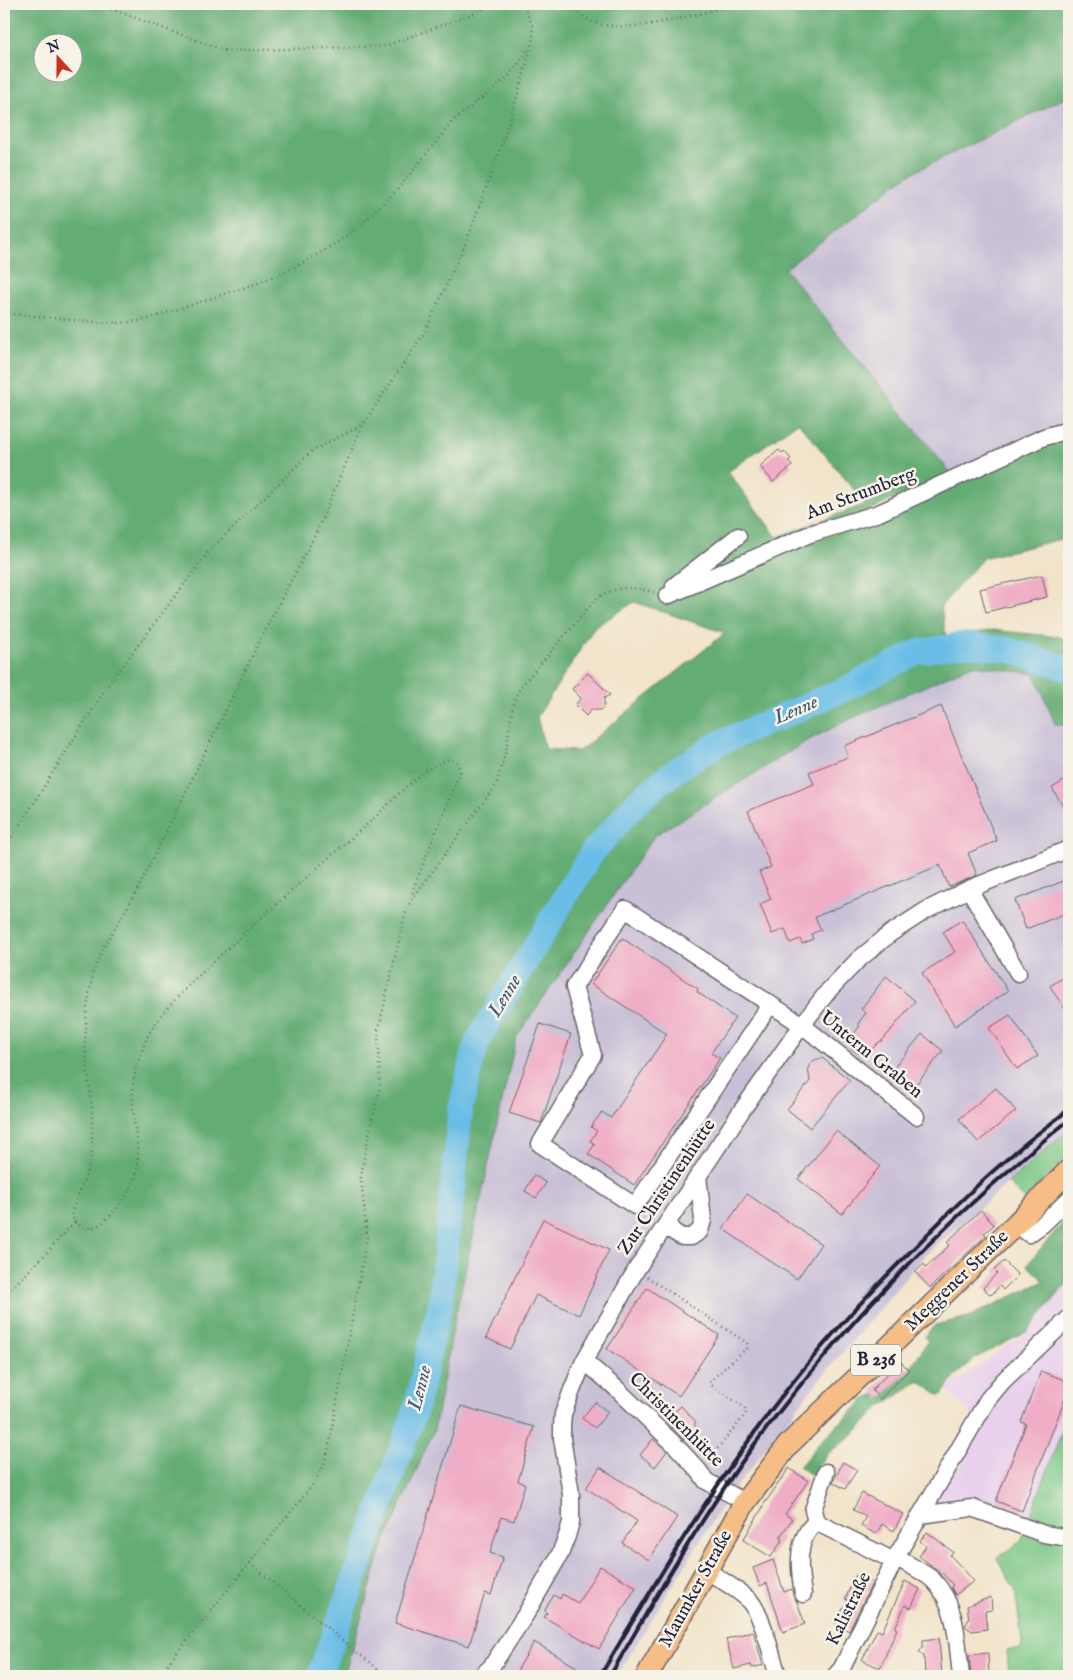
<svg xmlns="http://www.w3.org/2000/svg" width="1073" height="1680" font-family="'IM FELL English',serif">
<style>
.built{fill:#e9d1ed}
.industrial{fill:#c9bfd7}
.green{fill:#7bc786;stroke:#4e7460}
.forest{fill:#64ac73;stroke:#436757;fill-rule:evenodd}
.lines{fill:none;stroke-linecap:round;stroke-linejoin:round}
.river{stroke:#6bbde6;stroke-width:25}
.building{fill:#f0adc6}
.minor-casing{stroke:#6b666d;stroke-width:19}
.major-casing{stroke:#6b666d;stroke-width:24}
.path{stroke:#6b666d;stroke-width:2.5;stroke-dasharray:1 4;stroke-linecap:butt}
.minor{stroke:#fff;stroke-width:16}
.major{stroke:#f6be86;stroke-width:21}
.rail{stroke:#22223b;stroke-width:4}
.labels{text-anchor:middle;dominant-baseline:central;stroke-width:5;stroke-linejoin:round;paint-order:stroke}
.shield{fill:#f7f3e8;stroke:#62616f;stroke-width:1}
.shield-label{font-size:18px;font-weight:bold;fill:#22223b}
.street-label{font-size:19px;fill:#22223b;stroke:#f7f3e8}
.water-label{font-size:20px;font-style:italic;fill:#3c5877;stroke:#f7f3e8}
</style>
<rect width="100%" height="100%" fill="#f7f3e8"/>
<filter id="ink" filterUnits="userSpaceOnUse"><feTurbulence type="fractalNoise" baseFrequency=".02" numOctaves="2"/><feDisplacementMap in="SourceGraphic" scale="10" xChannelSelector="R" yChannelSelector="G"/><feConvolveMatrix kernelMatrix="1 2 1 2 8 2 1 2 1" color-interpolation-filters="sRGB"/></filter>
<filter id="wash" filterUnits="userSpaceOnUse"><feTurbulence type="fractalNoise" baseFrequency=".0096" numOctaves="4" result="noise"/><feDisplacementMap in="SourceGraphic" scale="20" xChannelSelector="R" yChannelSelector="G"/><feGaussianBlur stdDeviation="1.12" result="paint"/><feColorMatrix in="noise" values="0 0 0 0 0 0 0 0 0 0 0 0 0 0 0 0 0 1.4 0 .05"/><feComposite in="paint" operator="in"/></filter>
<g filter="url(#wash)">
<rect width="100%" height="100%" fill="#f2e4ca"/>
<path class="built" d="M1069 1281V1419L1062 1431 1030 1516 990 1502 914 1513 976 1420 946 1388 1028 1331Z"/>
<path class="industrial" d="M1069 96V426L951 473 785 269 908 175Z
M973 665 1035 674 1055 724 1069 726V1130L924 1256 815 1385 722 1505 617 1676H344L381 1551 434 1430 456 1313 516 1038 654 836 805 742 848 720Z"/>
<path class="green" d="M1069 1130V1154L1025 1199 1008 1183Z
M1069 1419V1676H1009L1007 1650 1021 1649 1022 1641 1015 1590 997 1558 1021 1541 1062 1431Z"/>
<path class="forest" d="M4 4H90L103 9 102 4H1069V96L908 175 785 269 951 473 737 571 900 509 1069 434V537L983 558 941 606 946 638 993 630 1060 637 1069 641V726L1055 724 1035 674 973 665 848 720 805 742 654 836 516 1038 456 1313 434 1430 381 1551 344 1676H4ZM42 42H72V72H42ZM798 422 866 504 777 537 728 472ZM634 602 725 633 579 751 545 749 537 717 594 628Z
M1069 1215V1281L1028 1331 976 1358 956 1375 941 1396 919 1381 880 1407 858 1430 826 1455 812 1475 799 1467 822 1440 865 1399 879 1392 909 1370 928 1341 924 1336 935 1325 968 1317 1044 1281 1027 1265Z"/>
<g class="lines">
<path class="river" d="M319 1676 414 1414 440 1306 461 1106 477 1042 591 854 637 802 672 773 717 744 843 690 917 652 964 644 1007 649 1069 669"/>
</g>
<g id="blocks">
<path class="building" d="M779 450 782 453 784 451 791 459 788 461 792 466 773 482 760 466Z
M1042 575 1047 597 986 612 980 589Z
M588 673 610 695 604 698V706L600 710H591L586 716 575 705 581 698 572 689Z
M941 706 997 841 968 853 977 875 949 887 940 865 815 917 821 930 811 934 813 939 802 944 800 939 790 943 785 929 772 934 760 904 771 899 759 872 771 867 748 811 814 784 809 772 848 757 844 746Z
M1069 778V816L1052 788Z
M1069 879V912L1026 929 1015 900Z
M962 920 1008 991 955 1026 922 973 955 952 943 932Z
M622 938 698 989 697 992 735 1018 711 1053 720 1058 634 1185 588 1154 595 1144 590 1141 597 1131 591 1127 602 1112 611 1118 667 1034 591 984Z
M1069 974V1016L1050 986Z
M886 976 915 1001 882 1041 879 1042 869 1052 859 1054 851 1049V1038L859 1027V1022L866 1013 861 1009Z
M1010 1015 1038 1056 1017 1069 989 1028Z
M540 1024 571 1034 541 1123 509 1113Z
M922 1034 943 1051 913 1088 892 1070Z
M822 1058 850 1080 810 1128 787 1109 810 1081 808 1068 812 1061Z
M996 1088 1016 1111 978 1142 959 1119Z
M836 1131 880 1166 842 1214 798 1179Z
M534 1175 546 1183 536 1198 525 1191Z
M747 1194 821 1244 797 1279 723 1229Z
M981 1210 994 1225 984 1233 986 1235 981 1240 930 1288 915 1272 924 1264 926 1267 950 1245 947 1242Z
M543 1219 609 1250 579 1315 536 1295 510 1349 486 1338Z
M1004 1261 1018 1275 1003 1290 1000 1286 991 1295 983 1288 997 1273 994 1270Z
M647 1288 719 1335 679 1396 607 1349Z
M900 1361 909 1370 880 1399 872 1390Z
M1041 1371 1069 1382V1388L1022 1511 996 1501 1026 1424 1021 1422Z
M595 1402 608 1412 595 1428 582 1418Z
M461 1406 534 1427 518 1481 525 1484 514 1521 501 1517 490 1553 503 1557 491 1595 485 1593 469 1646 395 1623Z
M681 1406 696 1422 694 1424 697 1428 684 1440 665 1421Z
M653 1439 667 1451 655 1467 640 1455Z
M843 1462 857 1470 845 1489 833 1482Z
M600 1467 677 1517 649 1560 622 1543 637 1521 586 1488Z
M789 1468 808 1481 785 1514 792 1519 780 1537 783 1539 771 1557 743 1540 763 1507H762Z
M862 1493 903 1514 894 1531 882 1524 876 1534 861 1526 866 1516 853 1510Z
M927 1532 953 1552 950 1555 974 1581 955 1595 951 1587 953 1585 942 1573 919 1556 926 1546 920 1541Z
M773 1560 784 1592 792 1589 793 1596 797 1602 805 1624 783 1632 767 1583 760 1586 753 1568Z
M600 1566 636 1587 599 1649 544 1617 547 1613 545 1611 546 1608 554 1595 560 1599 562 1594 578 1603Z
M856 1575 872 1583 849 1631 835 1623 848 1600 845 1599Z
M905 1581 920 1589 911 1608 905 1605 895 1628 897 1629 880 1668 862 1660 877 1630 882 1632Z
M991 1597 992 1610 985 1611 987 1629 972 1631 965 1626 969 1619 967 1606Z
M753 1631 763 1665 752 1668 751 1665 734 1669 726 1639Z
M939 1638 942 1676H925L924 1656 919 1652 923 1647V1640Z
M534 1642 592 1676H514Z
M988 1653 989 1676H971L969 1655Z"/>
</g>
</g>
<g filter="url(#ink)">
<use href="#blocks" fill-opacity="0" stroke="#6b666d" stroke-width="1"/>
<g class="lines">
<defs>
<path id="minor" d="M674 586 738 536
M667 596 810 534 879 513 1044 437 1069 430
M969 889 1018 973
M770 1005 635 1206 540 1144 593 1055 574 987 625 909 802 1025 916 1116
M668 1221 672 1231 682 1237H691L700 1231 703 1220 698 1176
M1016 1224 1029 1234 1043 1224 1069 1199
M584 1361 616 1388 675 1445 699 1471 706 1481 745 1502
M920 1515 972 1508 1044 1534 1069 1538
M816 1522 813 1510 826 1472
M896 1557C908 1565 923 1571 933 1580 958 1606 957 1643 961 1676
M706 1570C721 1580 738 1589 751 1602 763 1617 772 1657 778 1676
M803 1594C799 1570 795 1539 816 1522L894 1561
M481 1676 491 1667 526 1614 560 1554 567 1536 571 1522V1494L562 1438V1426L563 1414 572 1390 584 1361 636 1270 742 1110 802 1025 829 990 858 960 891 933 925 911 969 889 1069 849
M835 1676 842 1668 896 1557 988 1399 1003 1381 1069 1318"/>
<path id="major" d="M647 1676 745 1502 789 1444 1016 1224 1069 1170"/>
</defs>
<use href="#minor" class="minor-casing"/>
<use href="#major" class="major-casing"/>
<path class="path" d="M97 4 226 51 385 46 475 13 491 4
M567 4C576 11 585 19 596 23 634 35 698 13 736 4
M4 313 93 322 123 323 145 320 258 283 293 268 327 249 349 234 369 217 397 190 454 120 508 77 529 49
M4 850 108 685 210 550 312 451 362 425
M75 1222C90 1236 105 1222 115 1210 123 1201 131 1189 135 1178 141 1157 136 1138 134 1118 132 1102 132 1081 137 1065 141 1054 145 1040 151 1030 170 1001 198 976 223 953 271 908 320 865 370 822 394 800 417 770 449 759L457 762 460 772 413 889 412 897
M647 1277 747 1343 748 1345 747 1348 710 1381 711 1385 745 1408 746 1414 708 1460
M4 1295 38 1262 75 1222 72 1216 73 1209 90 1163 92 1149V1111L85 1045 87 1006 93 973 103 948 139 887 261 638 316 533 363 424 425 332 467 240 501 147 522 81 533 38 532 24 522 4
M250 1563 356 1652 370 1662 384 1676
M158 1676 315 1482 323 1467 328 1451 367 1237 361 1178 365 1152 380 1087 378 1031 405 914 412 899 496 785 506 751 513 705 517 693 524 683 597 598C616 586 633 586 654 592"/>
<use href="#minor" class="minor"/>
<use href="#major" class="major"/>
<path class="rail" d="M600 1676C647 1597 693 1518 747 1443 797 1372 855 1306 917 1245 948 1213 979 1182 1013 1154 1031 1138 1051 1124 1069 1109
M610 1676C655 1598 701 1518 754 1445 844 1323 951 1214 1069 1120"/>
</g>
</g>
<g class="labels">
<rect class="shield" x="851" y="1344.5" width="50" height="31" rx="4"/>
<g class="shield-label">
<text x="876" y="1360">B 236</text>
</g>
<g class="street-label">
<text transform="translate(861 494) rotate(-21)">Am Strumberg</text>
<text transform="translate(871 1055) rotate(39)">Unterm Graben</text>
<text transform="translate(667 1187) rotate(-56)">Zur Christinenhütte</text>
<text transform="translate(957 1281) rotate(-44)">Meggener Straße</text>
<text transform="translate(676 1420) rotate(45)">Christinenhütte</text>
<text transform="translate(696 1589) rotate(-61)">Maumker Straße</text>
<text transform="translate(849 1609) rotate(-64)">Kalistraße</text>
</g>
<g class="water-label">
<text transform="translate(796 710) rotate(-23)">Lenne</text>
<text transform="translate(505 996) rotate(-59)">Lenne</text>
<text transform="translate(420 1388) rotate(-76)">Lenne</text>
</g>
</g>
<rect width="1073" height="1680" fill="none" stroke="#f7f3e8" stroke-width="20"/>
<g transform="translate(58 58) rotate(339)"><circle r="24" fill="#f7f3e8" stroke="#a29fa3"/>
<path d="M0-4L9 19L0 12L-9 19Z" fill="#c8321e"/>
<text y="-8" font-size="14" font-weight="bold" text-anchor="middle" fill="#22223b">N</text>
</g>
</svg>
